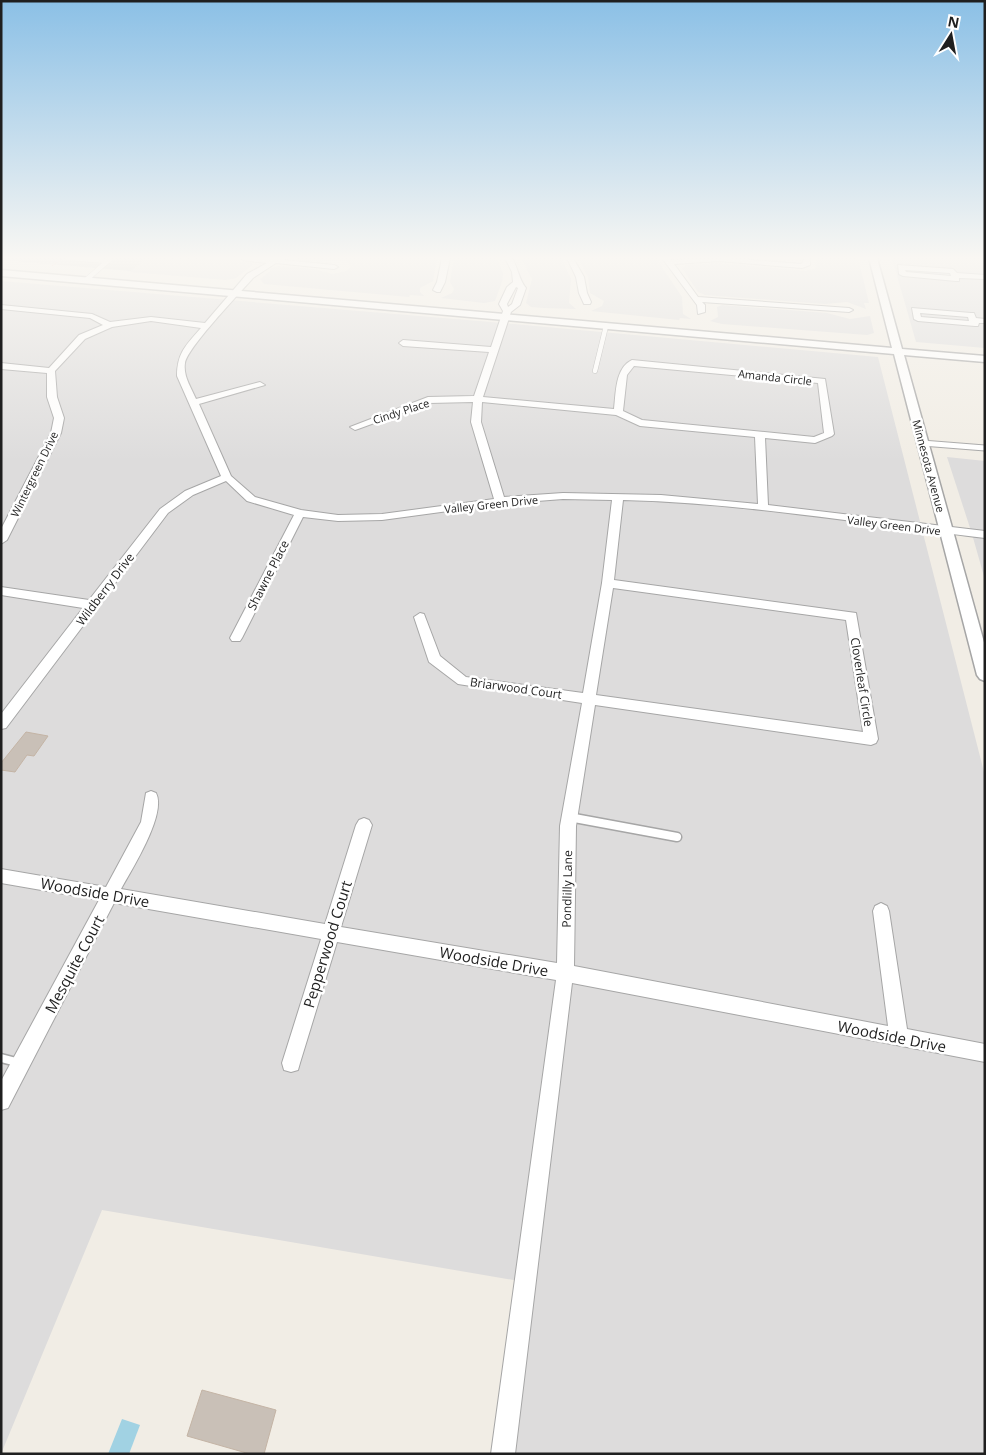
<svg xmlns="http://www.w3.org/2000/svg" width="986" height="1455" font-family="'Open Sans',sans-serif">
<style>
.residential{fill:#dddcdc}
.religious{fill:#cdcdcd}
.water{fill:#a1d2e3}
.building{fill:#c9c0b7;stroke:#c4b4a5}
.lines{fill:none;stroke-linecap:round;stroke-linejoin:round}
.service-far2-casing{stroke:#a6a6a6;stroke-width:5.5}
.service-far1-casing{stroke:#a6a6a6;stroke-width:7}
.service-casing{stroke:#a6a6a6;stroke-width:11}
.minor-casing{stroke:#a6a6a6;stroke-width:2}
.tertiary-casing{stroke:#a6a6a6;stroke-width:3}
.path{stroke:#ff7c68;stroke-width:1;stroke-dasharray:1 1;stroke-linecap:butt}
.service-far2{stroke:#fff;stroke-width:4.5}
.service-far1{stroke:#fff;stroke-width:5}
.service{stroke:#fff;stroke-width:8}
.minor{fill:#fff;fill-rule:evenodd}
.tertiary{fill:#fff;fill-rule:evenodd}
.labels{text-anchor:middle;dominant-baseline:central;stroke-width:5;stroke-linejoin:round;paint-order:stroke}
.far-street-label{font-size:11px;fill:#1f1f1f;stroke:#fff}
.street-label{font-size:12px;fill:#1f1f1f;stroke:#fff}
.near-street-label{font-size:15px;fill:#1f1f1f;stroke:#fff}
</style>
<rect width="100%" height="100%" fill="#f1ede5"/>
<path class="residential" d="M147 258 222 259 249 262 253 264 236 278 226 280 130 272Z
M297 258H437L433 281 420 288V292L424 296 410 295 409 297 264 284 260 279 270 271V269L278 266 314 269 333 274 346 271 351 267 348 262 340 260 319 262 301 260Z
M454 258H497L503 274 502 282 495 301 484 303 441 298 452 293 454 289 450 282Z
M521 258H561L571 279 569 303 576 309 543 308 531 307 526 303 532 279Z
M578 258H656L682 297 683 314 691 319 680 318 679 320 591 311 602 306 604 301 590 293 588 277Z
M815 258H858L869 303H864L866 309 847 302 825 304 705 295 698 292 682 268 687 265 717 263 806 271 816 268Z
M892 258H985V348L916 342Z
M1 281 503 323 878 357 985 776V1454H502L525 1282 102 1210 1 1454Z
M722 305 827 313 850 319 870 316 874 333 867 335 722 324 710 321 718 317 717 307Z
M947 457 985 461V580L972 534Z"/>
<path class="religious" d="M1 258H147L131 271 1 260Z"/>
<path class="water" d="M122 1419 140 1425 129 1454H108Z"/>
<path class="building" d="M26 732 48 736 34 756 27 755 15 772 1 770V763Z
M202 1390 276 1410 264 1454H250L187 1436Z"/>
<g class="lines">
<defs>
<path id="service-far2" d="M70 258 108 261
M86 280 110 259
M595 371 606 326"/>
<path id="service-far1" d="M922 443 985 448"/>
<path id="service" d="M569 817 677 837
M1 1058 20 1063"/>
<path id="minor" d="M239 258H285L284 260 334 265 338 267 334 269 276 263 253 278C240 293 188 347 185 363 183 376 191 387 196 399L260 382 265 385 199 404 231 476 255 497 301 510 338 515 382 514 494 499 471 422 473 402 429 403 358 429 355 430 350 427 428 397 474 396 489 352 403 346 399 343 403 340 491 347 503 311 499 304 507 287 513 282 512 272 505 258H512C518 268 519 280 526 288L520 305 511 312 483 397 614 409C616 393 615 368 632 360L825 379 834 434 832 436 815 443 765 438 768 505 985 531V538C865 524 744 503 623 500L614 580 856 613 878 739 876 743 871 745 595 705 576 826 574 966 888 1026 873 911 875 906 881 903 887 906 889 911 907 1029 985 1044V1062L572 983 515 1454H491L556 980 337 942 300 1063 298 1070 291 1072 284 1070 282 1063 321 939 114 903 8 1108 1 1110V1081L99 900 1 883V869L106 887 141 822 146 793 151 791 156 793C167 814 132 869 121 889L325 924 356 825 359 820 364 818 369 820 372 825 341 927 557 963 560 826 582 703 458 684 429 662 414 617 420 613 424 614 440 656 466 677 583 693 602 583 612 500 563 499 500 504 382 520 338 521 303 517 242 638 240 641H232L230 638 294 515 247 501 226 481 193 495 168 513 6 728 1 729V714L83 608 1 595V587L89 600 160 509 185 491 221 476 177 376C177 353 186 345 201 328L151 321 112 327 85 339 55 371 57 397 64 418 61 433 7 540 1 544V529L51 433 54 418 47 397V373L1 369V363L49 368 79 335 103 325 90 318 1 309V305L92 314 110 322 151 317 205 323 247 274 267 263 243 260ZM516 287 518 288 512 304 508 307 507 304ZM634 366 818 383 824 433 814 437 642 420 623 411 627 375ZM482 402 616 415 640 426 755 437 758 504 661 495 563 493 504 497 481 422ZM613 588 846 620 863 732 596 695Z
M442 258H450L445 282 440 292H437L433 290 437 282Z
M567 258H573L584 277 587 293 591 302 590 304H584L579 293 576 277Z
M662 258H669L671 260 728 258 801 264 803 262 804 258H810V265L802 268 719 261 674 264 698 297 849 308 853 310 849 312 702 302 705 305V312L698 314 697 305Z
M898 265 953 269 957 273 985 275V279L959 278V281H956L903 276 899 274ZM905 270 950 273 951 276 906 272Z
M912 308 971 313H974L976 318 985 319V323H979L978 326H975L918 321 914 319ZM920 313 968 317 969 321 921 317Z"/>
<path id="tertiary" d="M869 258H877L902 349 985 356V362L904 355 985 646V681L980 679 977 675 894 354 1 276V270L892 348Z"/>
</defs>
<use href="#service-far2" class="service-far2-casing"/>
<use href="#service-far1" class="service-far1-casing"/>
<use href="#service" class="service-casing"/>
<use href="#minor" class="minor-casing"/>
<use href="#tertiary" class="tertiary-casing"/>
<path class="path" d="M52 266 61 259"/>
<use href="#service-far2" class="service-far2"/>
<use href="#service-far1" class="service-far1"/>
<use href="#service" class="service"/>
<use href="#minor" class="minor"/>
<use href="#tertiary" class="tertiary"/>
</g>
<linearGradient id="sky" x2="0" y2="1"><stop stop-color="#8bc0e6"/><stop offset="0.56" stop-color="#f9f7f3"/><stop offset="1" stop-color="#f9f7f3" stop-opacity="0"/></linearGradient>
<rect width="986" height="461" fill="url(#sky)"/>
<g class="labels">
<g class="far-street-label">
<text transform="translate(775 377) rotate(6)">Amanda Circle</text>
<text transform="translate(401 411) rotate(-18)">Cindy Place</text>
<text transform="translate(929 466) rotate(75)">Minnesota Avenue</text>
<text transform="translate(34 474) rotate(-64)">Wintergreen Drive</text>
<text transform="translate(491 504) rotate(-6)">Valley Green Drive</text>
<text transform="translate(894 525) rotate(7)">Valley Green Drive</text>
</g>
<g class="street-label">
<text transform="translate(268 575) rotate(-63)">Shawne Place</text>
<text transform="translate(105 589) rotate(-53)">Wildberry Drive</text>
<text transform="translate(862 682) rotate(81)">Cloverleaf Circle</text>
<text transform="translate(516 688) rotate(8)">Briarwood Court</text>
<text transform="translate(567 889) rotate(-89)">Pondlilly Lane</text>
</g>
<g class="near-street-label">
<text transform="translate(95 892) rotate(10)">Woodside Drive</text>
<text transform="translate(327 944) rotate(-73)">Pepperwood Court</text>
<text transform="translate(494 961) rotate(10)">Woodside Drive</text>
<text transform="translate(74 964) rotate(-62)">Mesquite Court</text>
<text transform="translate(892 1036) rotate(11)">Woodside Drive</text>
</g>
</g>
<rect width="986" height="1455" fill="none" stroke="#1f1f1f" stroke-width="5"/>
<g transform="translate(951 35) rotate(11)" stroke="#ffffff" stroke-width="4" paint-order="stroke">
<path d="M0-4L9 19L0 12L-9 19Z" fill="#1f1f1f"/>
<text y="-8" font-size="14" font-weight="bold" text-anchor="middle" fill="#1f1f1f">N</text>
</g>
</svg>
